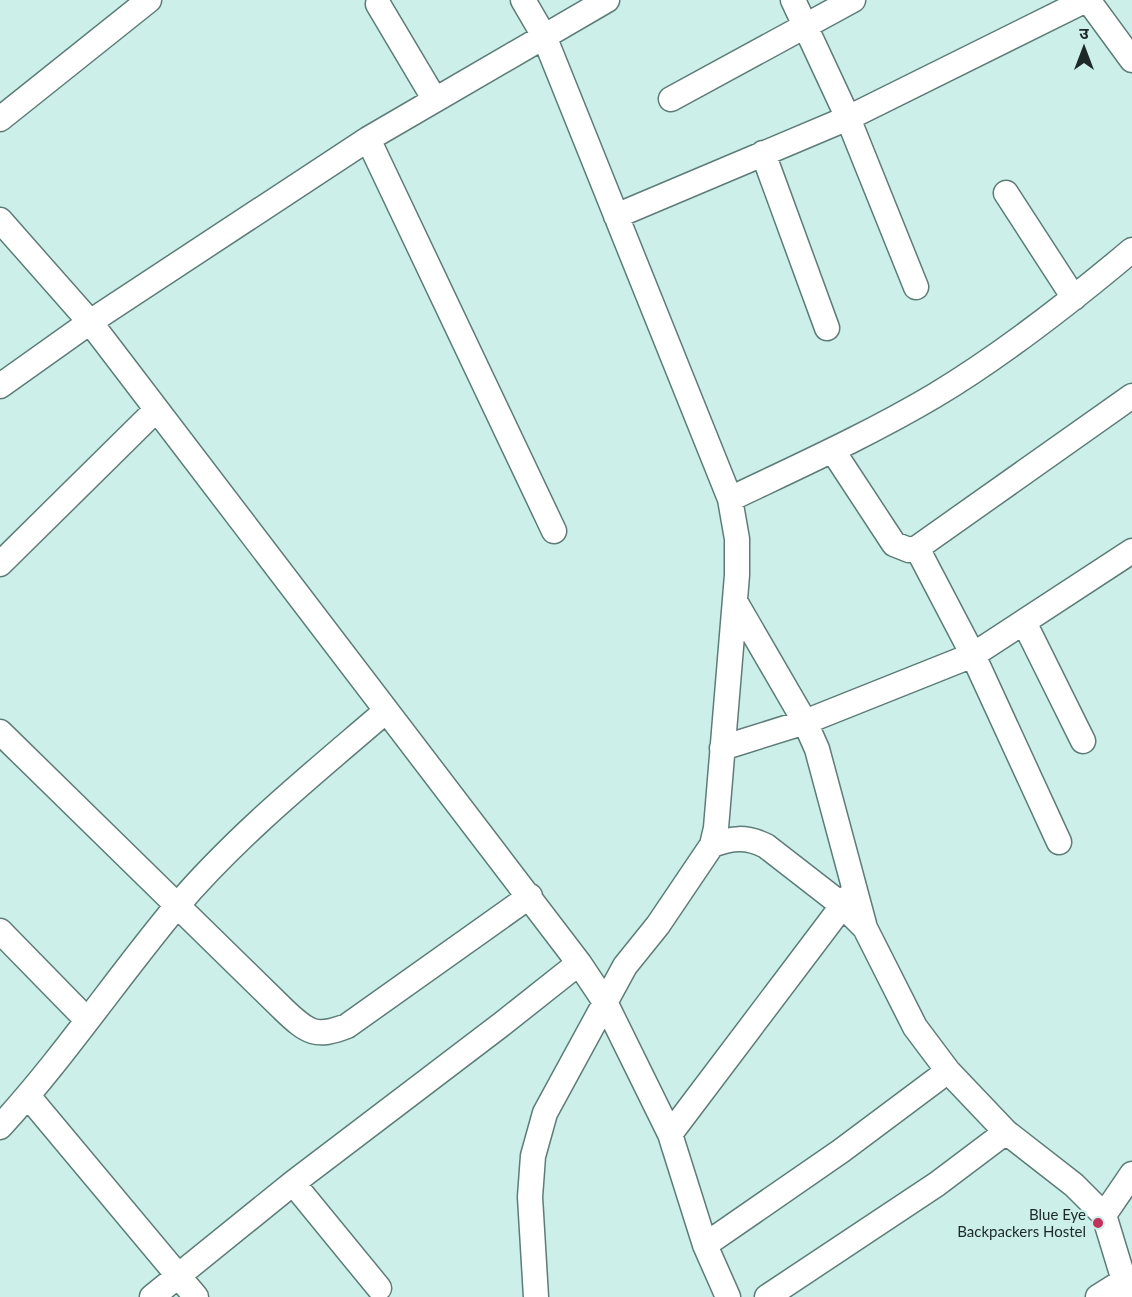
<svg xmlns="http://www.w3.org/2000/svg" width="1132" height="1297" font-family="Lato,'Noto Sans Devanagari',sans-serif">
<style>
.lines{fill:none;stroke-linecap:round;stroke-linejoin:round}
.minor-casing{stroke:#5d7c78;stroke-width:27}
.minor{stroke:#fff;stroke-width:24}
.poi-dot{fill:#c1325c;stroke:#ccefea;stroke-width:2}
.labels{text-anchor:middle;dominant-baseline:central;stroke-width:5;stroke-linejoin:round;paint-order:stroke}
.poi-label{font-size:15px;fill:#1c2928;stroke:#ccefea;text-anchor:end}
</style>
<rect width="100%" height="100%" fill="#ccefea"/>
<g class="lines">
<defs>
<path id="minor" d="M523 0 544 36 730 499
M793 0 848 118 1086 0
M1088 0 1132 60
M378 4 435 100
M671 99 853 0
M0 119 149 0
M368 139 554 531
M763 153 827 328
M1006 193 1074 298
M616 216 848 118 916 287
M0 220 90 322 579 963 605 1002 670 1134 705 1245 728 1297
M0 386 90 322 368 139 607 0
M833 451 894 544 909 550 917 548 973 655 1059 842
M917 548 1132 396
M0 564 156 410
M736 603 805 722 817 749 864 924
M1024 622 1083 741
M0 732 284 1010C308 1033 316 1038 347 1026L530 896
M722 748 805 722 973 655 1132 551
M712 845C732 838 746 836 766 846L842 905 865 928 915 1027 948 1071 1006 1132 1074 1185 1104 1215 1129 1297
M0 931 87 1020
M28 1096 196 1297
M0 1127C64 1057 116 979 176 907 238 834 314 773 386 711
M670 1134 852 893
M293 1183 379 1288
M1104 1215 1132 1174
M705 1245 841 1151 948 1071
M152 1297 293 1183 502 1024 579 963
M536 1297 530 1197 533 1156 545 1113 625 966 658 925 712 845 716 828 737 575V539L730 499C799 466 868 435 934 396 1004 354 1069 303 1132 250
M767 1297 937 1184 1006 1132
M1098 1297 1125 1280"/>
</defs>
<use href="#minor" class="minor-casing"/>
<use href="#minor" class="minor"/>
</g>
<circle class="poi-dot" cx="1098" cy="1223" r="6"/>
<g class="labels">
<g class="poi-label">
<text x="1086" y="1214">Blue Eye<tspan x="1086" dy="17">Backpackers Hostel</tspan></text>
</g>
</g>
<g transform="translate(1084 48)" stroke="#ccefea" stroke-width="4.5" paint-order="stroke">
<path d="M0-4.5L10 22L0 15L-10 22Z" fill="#1c2928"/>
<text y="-9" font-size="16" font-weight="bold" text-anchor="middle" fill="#1c2928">उ</text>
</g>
</svg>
